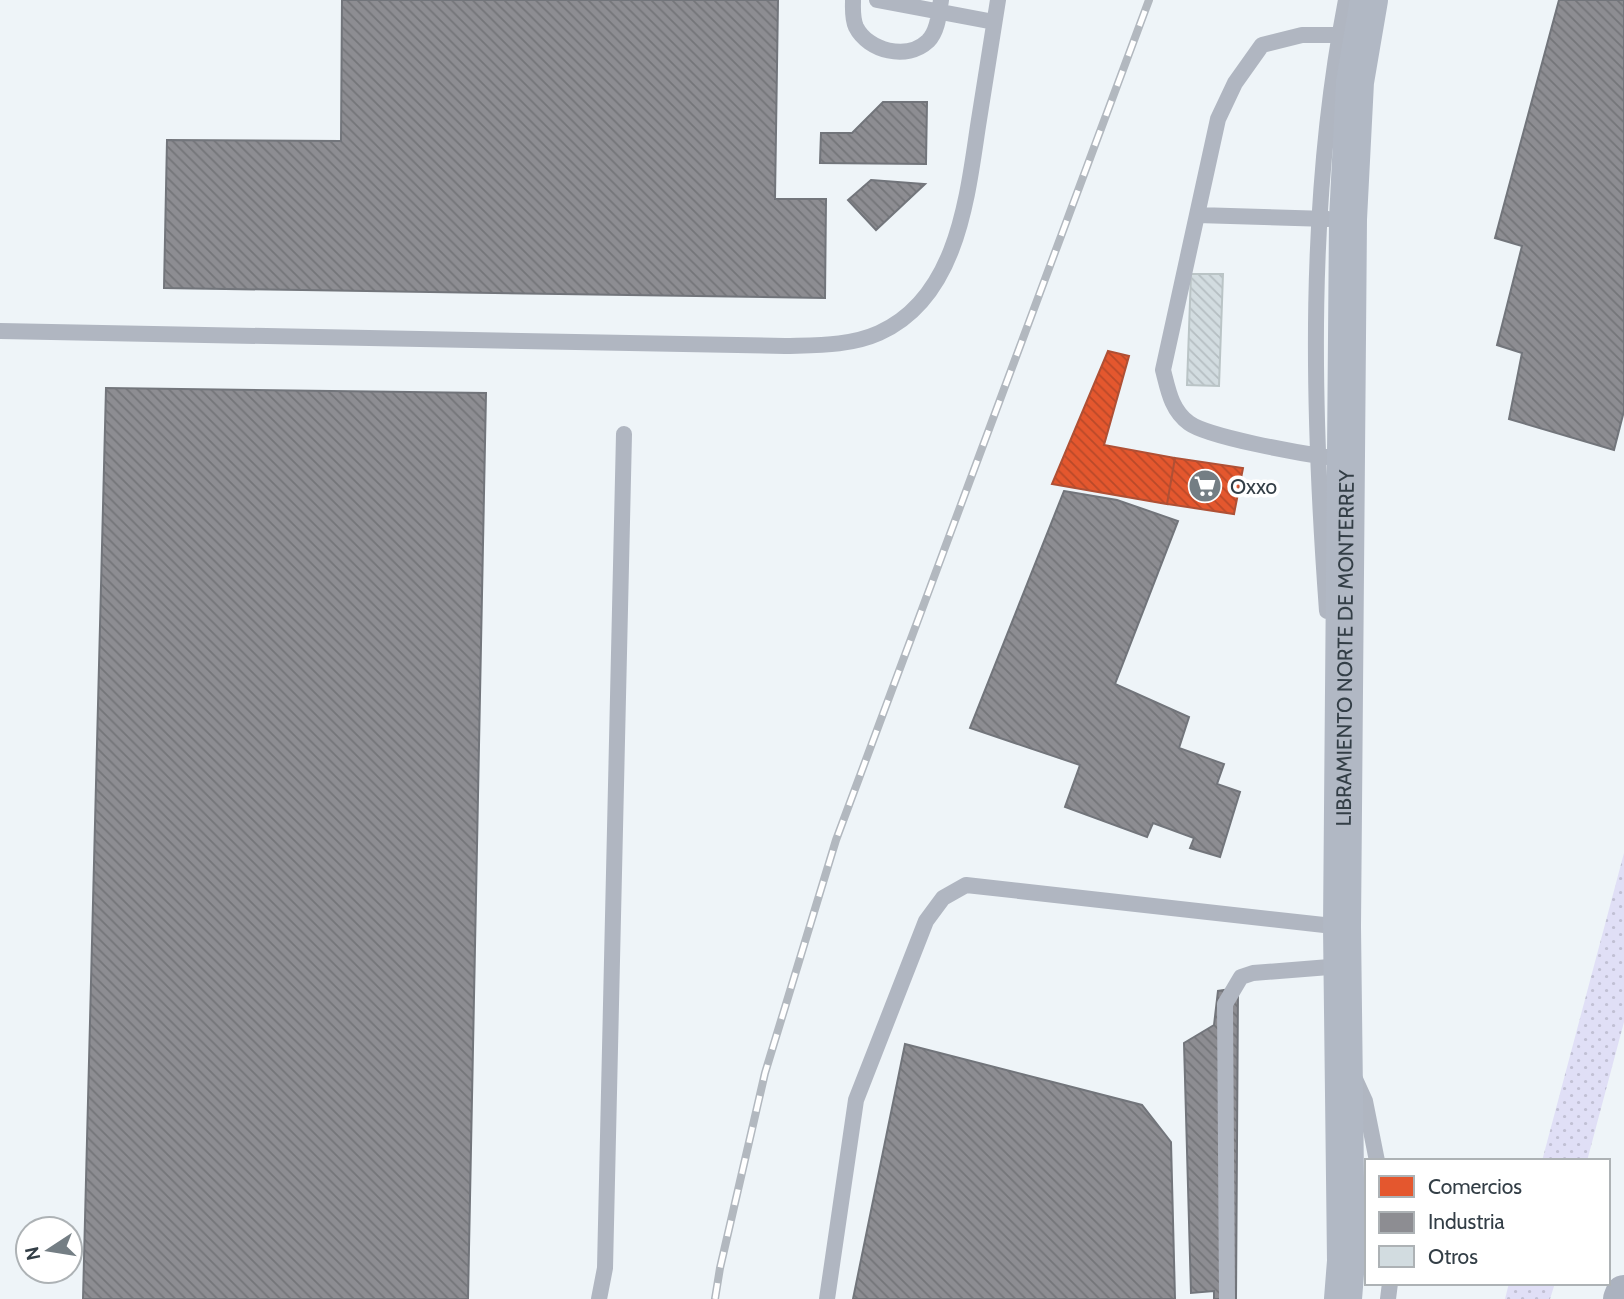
<svg xmlns="http://www.w3.org/2000/svg" width="1624" height="1299" font-family="Cabin,sans-serif">
<style>
.grass{fill:url(#grass-dots)}
.shops{fill:url(#shops-back-hatch);stroke:#af5035;stroke-width:2}
.industry{fill:url(#industry-back-hatch);stroke:#72757b;stroke-width:2}
.building{fill:url(#building-back-hatch);stroke:#bac4c6;stroke-width:2}
.lines{fill:none;stroke-linecap:round;stroke-linejoin:round}
.lane{stroke:#b0b6c1;stroke-width:16}
.primary{stroke:#b1b8c4;stroke-width:38}
.highway{stroke:#abb2bf;stroke-width:38}
.rail-casing{stroke:#b2b8bf;stroke-width:8}
.rail{stroke:#fff;stroke-width:5;stroke-dasharray:16;stroke-linecap:butt}
.labels{text-anchor:middle;dominant-baseline:central;stroke-width:7;stroke-linejoin:round;paint-order:stroke}
.poi-label{font-size:21px;fill:#333e46;stroke:#fff;text-anchor:start}
.street-label{font-size:21px;fill:#333e46;stroke:#fff}
</style>
<defs>
<pattern id="grass-dots" width="8" height="8" patternUnits="userSpaceOnUse" patternTransform="scale(1.75)"><rect width="8" height="8" fill="#e0dff6"/><path d="M2 2h.1M6 6h.1" fill="none" stroke="#c1c0d4" stroke-width="1.8" stroke-linecap="round"/></pattern>
<pattern id="shops-back-hatch" width="6" height="6" patternUnits="userSpaceOnUse" patternTransform="scale(1.75)"><rect width="6" height="6" fill="#e4572e"/><path d="M-1 5l2 2M0 0l6 6M5-1l2 2" fill="none" stroke="#b94929"/></pattern>
<pattern id="industry-back-hatch" width="6" height="6" patternUnits="userSpaceOnUse" patternTransform="scale(1.75)"><rect width="6" height="6" fill="#8d8d92"/><path d="M-1 5l2 2M0 0l6 6M5-1l2 2" fill="none" stroke="#747579"/></pattern>
<pattern id="building-back-hatch" width="6" height="6" patternUnits="userSpaceOnUse" patternTransform="scale(1.75)"><rect width="6" height="6" fill="#d2dce0"/><path d="M-1 5l2 2M0 0l6 6M5-1l2 2" fill="none" stroke="#b5bec2"/></pattern>
</defs>
<rect width="100%" height="100%" fill="#eef4f8"/>
<path class="grass" d="M1624 853V1022L1587 1161H1542Z
M1509 1283H1555L1550 1299H1505Z"/>
<path class="shops" d="M1108 351 1129 356 1104 445 1175 458 1167 504 1052 484Z
M1175 458 1243 468 1234 514 1167 504Z"/>
<path class="industry" d="M342 0H778L775 199H826L825 298 164 288 167 140 341 141Z
M1559 0H1624V411L1614 450 1509 419 1522 353 1497 345 1522 246 1495 238Z
M883 102H927L926 164 820 163 821 133H852Z
M871 180 925 184 876 230 848 200Z
M106 388 486 393 468 1299H83Z
M1064 491 1117 500 1178 521 1115 684 1189 717 1179 748 1224 764 1217 784 1240 792 1220 857 1190 848 1194 838 1153 823 1147 837 1065 807 1080 765 970 728Z
M1238 988 1236 1299H1214V1291L1191 1293 1184 1043 1214 1025 1218 991Z
M905 1044 1142 1105 1171 1142 1175 1299H853Z"/>
<path class="building" d="M1191 274H1223L1219 386 1187 385Z"/>
<g class="lines">
<path class="lane" d="M853 0C853 9 852 18 856 27 868 51 907 61 928 41 938 31 939 13 941 0
M877 0 994 22
M1197 215 1328 219
M0 331 785 346C817 345 850 346 879 333 957 298 967 199 978 126 985 84 991 42 998 0
M1326 457C1299 453 1208 437 1189 423 1171 410 1168 389 1163 370L1218 119 1235 83 1262 45 1302 35H1347
M1327 611C1312 408 1307 201 1346 0
M1355 1079 1365 1101 1377 1161
M599 1299 605 1268 624 434
M827 1299 856 1100 926 921 943 898 966 885 1342 927
M1227 1299 1225 1004 1241 977 1253 973 1342 966
M1388 1299 1390 1283"/>
<path class="primary" id="s1" d="M1343 1299 1346 1261 1342 927 1348 219 1355 82 1369 0"/>
<path class="highway" d="M1622 1299 1624 1294"/>
<defs>
<path id="rail" d="M715 1299 720 1268 765 1073 836 840 1149 0"/>
</defs>
<use href="#rail" class="rail-casing"/>
<use href="#rail" class="rail"/>
</g>
<defs>
<symbol id="supermarket-disc" viewBox="-11 -11 22 22"><circle r="9.5" fill="#747e84" stroke="#fff"/><path d="M-6-5.5h2.5l.6 2H6L4.5 2H-2.5L-4.4-4H-6ZM-1.5 3.2a1.3 1.3 0 1 0 .1 0ZM3 3.2a1.3 1.3 0 1 0 .1 0Z" fill="#fff"/></symbol>
</defs>
<g fill-rule="evenodd">
<use href="#supermarket-disc" x="1186" y="467" width="38" height="38"/>
</g>
<g class="labels">
<g class="poi-label">
<text x="1230" y="486">Oxxo</text>
</g>
<g class="street-label">
<text stroke="none"><textPath href="#s1" startOffset="651">LIBRAMIENTO NORTE DE MONTERREY</textPath></text>
</g>
</g>
<rect x="1365" y="1159" width="245" height="126" fill="#ffffff" stroke="#adb2b5" stroke-width="2"/>
<rect x="1379" y="1176" width="35" height="21" fill="#e4572e" stroke="#adb2b5" stroke-width="2"/>
<text x="1428" y="1194" font-size="21" fill="#333e46">Comercios</text>
<rect x="1379" y="1212" width="35" height="21" fill="#8d8d92" stroke="#adb2b5" stroke-width="2"/>
<text x="1428" y="1229" font-size="21" fill="#333e46">Industria</text>
<rect x="1379" y="1246" width="35" height="21" fill="#d2dce0" stroke="#adb2b5" stroke-width="2"/>
<text x="1428" y="1264" font-size="21" fill="#333e46">Otros</text>
<g transform="translate(49 1250) rotate(258)"><circle r="33" fill="#ffffff" stroke="#adb2b5" stroke-width="2"/>
<path d="M0-5L12 26L0 18L-12 26Z" fill="#747e84"/>
<text y="-10" font-size="19" font-weight="bold" text-anchor="middle" fill="#333e46">N</text>
</g>
</svg>
